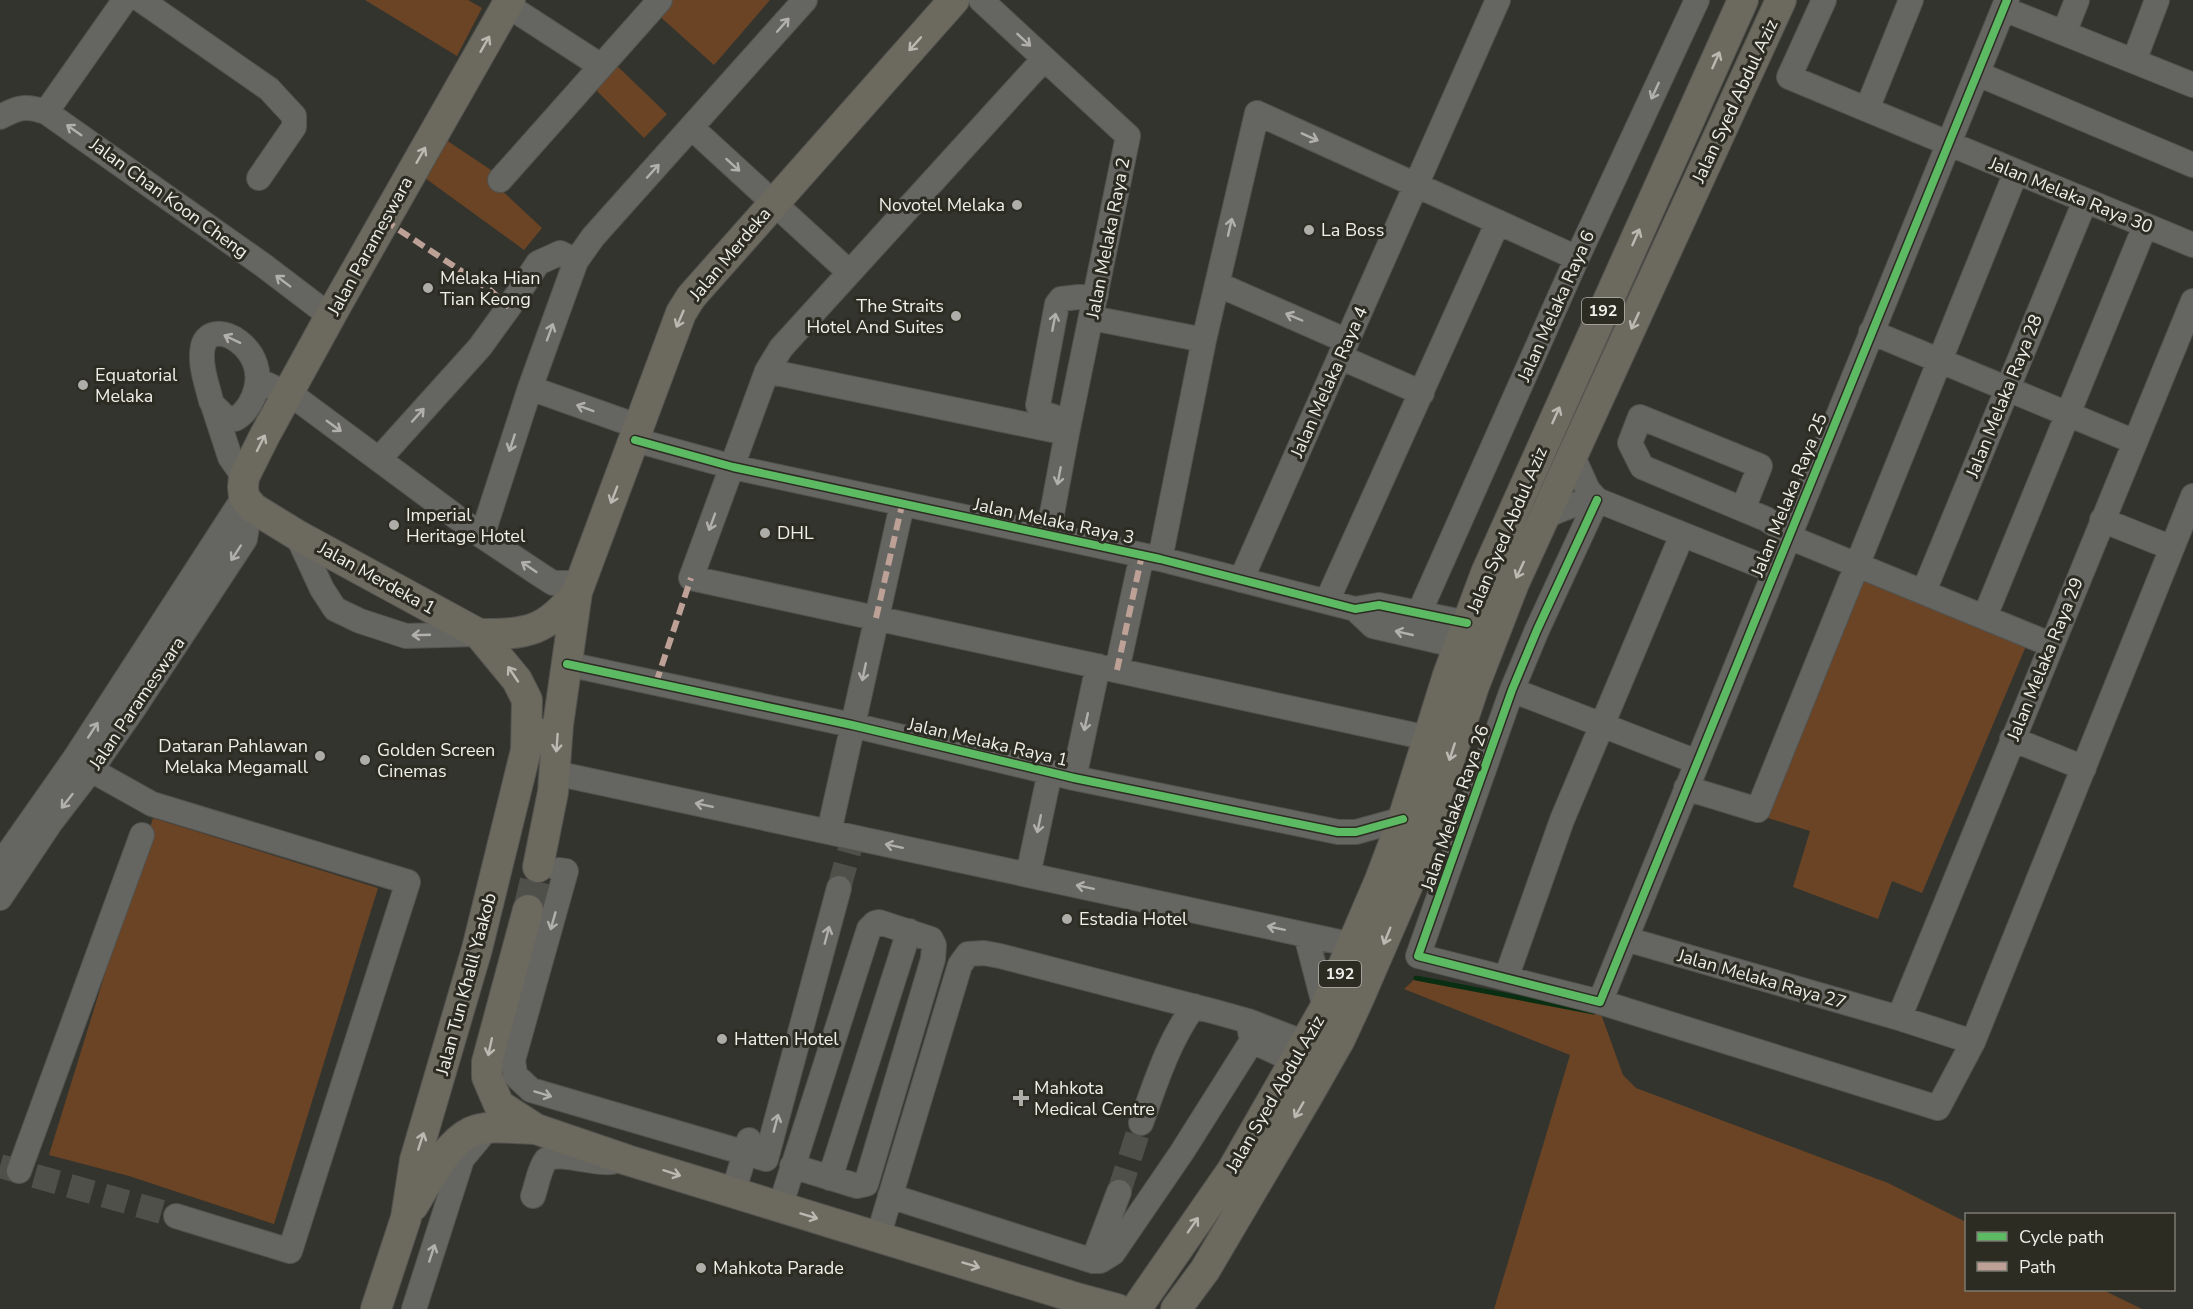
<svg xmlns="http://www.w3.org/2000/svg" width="2193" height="1309" font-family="'Nunito Sans',sans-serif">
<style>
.green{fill:#6a4425}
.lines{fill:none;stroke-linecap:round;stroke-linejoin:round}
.stream{stroke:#092e11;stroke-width:5}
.minor-tunnel{stroke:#50504b;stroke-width:24;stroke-dasharray:24 12;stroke-linecap:butt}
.major-tunnel{stroke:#50504b;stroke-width:30;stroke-dasharray:30 15;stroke-linecap:butt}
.minor-casing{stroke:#52524e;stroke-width:26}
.major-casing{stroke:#52524e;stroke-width:32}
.minor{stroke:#656562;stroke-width:24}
.major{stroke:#6c695f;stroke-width:30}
.quiet{stroke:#bda197;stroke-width:6;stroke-dasharray:12 6;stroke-linecap:butt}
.cycleway-casing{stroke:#2d2c23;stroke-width:11}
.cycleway{stroke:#5cba63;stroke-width:8}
.oneway{stroke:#b1b0ac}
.oneway2{stroke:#bbb9b1}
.poi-dot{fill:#aeada7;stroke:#2d2c23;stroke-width:2}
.labels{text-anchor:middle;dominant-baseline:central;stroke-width:6;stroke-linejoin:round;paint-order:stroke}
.shield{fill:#2d2c23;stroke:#b5b4ad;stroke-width:1.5}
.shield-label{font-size:16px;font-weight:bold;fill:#efeee8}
.street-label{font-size:18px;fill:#efeee8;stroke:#2d2c23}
.poi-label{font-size:18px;fill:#efeee8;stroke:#2d2c23;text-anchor:start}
</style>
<rect width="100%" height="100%" fill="#34342f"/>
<path class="green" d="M365 0H468L482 8 457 56Z
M665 0H770L714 65 655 12Z
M612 61 667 114 644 138 590 84Z
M446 140 500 176 495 184 542 228 524 250 425 178Z
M1860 573 2026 646 1922 893 1892 881 1878 919 1793 887 1810 831 1768 818Z
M153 818 378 888 274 1224 129 1176 49 1155Z
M1416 978 1601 1014 1623 1075 1636 1088 1888 1183 1966 1222V1290H2103L2142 1309H1494L1570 1055 1404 989Z"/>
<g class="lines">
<path class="stream" d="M1416 978 1594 1012"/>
<path class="minor-tunnel" d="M839 888 851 845
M0 1166 176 1216
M1119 1192 1141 1123"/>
<path class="major-tunnel" d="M528 910 538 867"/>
<defs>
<path id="minor" d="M141 0 269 89 294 116V127L259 178
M981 0 1128 136 1067 433 1048 535
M1824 0 1789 77 2193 245
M507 5 601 66
M2004 9 2193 85
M2064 33 2077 0
M1044 59 781 348 767 371 691 578 1428 738
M2134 61 2157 0
M1978 74 2193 165
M1867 109 1911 0
M46 112 124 1 126 0
M0 117C19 107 26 105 46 112L263 265 330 316
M692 128 849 272
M500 180 660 0
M1217 284 1347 341
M1092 318 1204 340
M1871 332 2135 442
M1340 357 1422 393
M767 371 1067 433
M258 380 296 398 482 536 542 576 553 583H581
M530 388 640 427
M213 405 225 417 235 419C244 414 249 407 253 398 275 350 211 314 203 346 199 364 207 384 211 401L213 405 230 457 244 477
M1069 422 1043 413 1038 405 1057 304 1061 299 1096 295
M635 440 733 467 1160 559 1355 609 1379 605 1467 623
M1573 457 1588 490 1597 500 1774 571
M379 459 480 347 509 307 538 263 560 253 576 261
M1597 500 1537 630 1512 690 1418 956 1600 1002 1938 1108 1973 1042 2193 496
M1743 509 1760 466 1640 417 1630 443 1642 467 1766 519 1801 542 2052 645
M1545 517C1562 508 1577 502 1597 500
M2102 520 2172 548
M297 535 322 589 335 609 360 621 406 636 479 634
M482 536 530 388 576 261 593 237 805 0
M1160 559 1204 340 1257 113 1577 258
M1241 580 1498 0
M1924 591 2085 201
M1327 601 1498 222
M1355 609 1373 626 1459 646
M1419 613 1577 258 1697 0
M1985 616 2145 226
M567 664 852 725 1074 778 1338 832H1356L1403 819
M1117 670 1142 555
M1512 690 1697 762
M2012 739 2084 768
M75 758 91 770 152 804 408 882 290 1251 176 1216
M555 773 1353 945
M1074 778 1098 666
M1686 788 1758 810 2016 172
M829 832 902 505
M0 865 75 758 244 497
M559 870 566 871 513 1060 515 1075 531 1090 766 1159 839 888
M1028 875 1050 772
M0 898 51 822 91 770 134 708 245 539 247 526 244 497
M1306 935 1325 1008
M1626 939 1899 1018 1973 1042
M1506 978 1562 820 1682 535
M1600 1002 2007 0
M1899 1018 2193 301
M1252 1041 1295 1061
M1141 1123C1156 1082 1168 1042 1194 1006
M19 1171 142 835
M830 1178 909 931
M733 1193 749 1140
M533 1196C537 1185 539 1169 546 1160 556 1150 596 1165 612 1162
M890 1196 1093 1261H1100L1113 1253 1182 1152 1252 1041 1248 1021
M780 1207 869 929 875 923 879 922 931 939 934 945 933 959 866 1184 857 1186 792 1166
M878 1237 960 965 968 954 984 953 1000 956 1216 1012 1248 1021 1305 1043
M1093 1261 1119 1192
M414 1309 462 1159 487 1129"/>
<path id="major" d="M510 0 337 304 265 435 244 477 243 487 244 497 253 508 297 535 479 634 517 680 527 700 526 750
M479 634C527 635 547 631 577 592
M538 867 553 792 558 725 577 592 681 313 691 297 954 0
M528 910 487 1062V1077L499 1105 536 1129 627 1160 1080 1299 1117 1309
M413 1206C427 1183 446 1144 471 1132 489 1124 516 1129 536 1129
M376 1309 406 1218 415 1160 477 949 526 750 534 731
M1136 1309 1233 1169 1325 1008 1380 880 1403 819 1448 675 1486 573 1743 0
M1176 1309 1205 1270 1307 1097 1340 1039 1359 998 1407 887 1474 686 1514 583 1781 0"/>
</defs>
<use href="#minor" class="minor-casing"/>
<use href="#major" class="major-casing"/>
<use href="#minor" class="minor"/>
<use href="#major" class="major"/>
<path class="quiet" d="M384 220 490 290 509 307
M876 618 902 505
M1117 670 1142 555
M656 683 691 578"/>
<defs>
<path id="cycleway" d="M635 440 733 467 1160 559 1355 609 1379 605 1467 623
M1597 500 1537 630 1512 690 1418 956 1600 1002 2007 0
M567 664 852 725 1074 778 1338 832H1356L1403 819"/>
</defs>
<use href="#cycleway" class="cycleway-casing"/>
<use href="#cycleway" class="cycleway"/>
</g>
<defs><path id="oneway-shaft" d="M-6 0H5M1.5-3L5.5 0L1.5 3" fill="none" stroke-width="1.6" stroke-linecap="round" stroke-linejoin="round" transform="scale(1.5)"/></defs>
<g class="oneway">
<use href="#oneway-shaft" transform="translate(783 25) rotate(-49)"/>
<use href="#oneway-shaft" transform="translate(1024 40) rotate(43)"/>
<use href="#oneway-shaft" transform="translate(1655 91) rotate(115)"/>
<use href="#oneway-shaft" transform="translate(74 130) rotate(-145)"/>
<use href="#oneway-shaft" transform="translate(1310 137) rotate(24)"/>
<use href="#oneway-shaft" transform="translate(733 165) rotate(42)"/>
<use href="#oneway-shaft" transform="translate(653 171) rotate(-48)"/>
<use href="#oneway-shaft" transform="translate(1230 227) rotate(-77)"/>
<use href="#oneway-shaft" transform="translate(283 281) rotate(-143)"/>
<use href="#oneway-shaft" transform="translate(1294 317) rotate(-157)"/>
<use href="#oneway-shaft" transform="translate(1054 322) rotate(-79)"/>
<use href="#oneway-shaft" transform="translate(550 332) rotate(-70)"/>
<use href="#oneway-shaft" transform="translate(232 339) rotate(-154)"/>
<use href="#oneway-shaft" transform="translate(585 408) rotate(-160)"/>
<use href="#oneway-shaft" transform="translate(418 415) rotate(-48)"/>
<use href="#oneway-shaft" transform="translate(334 426) rotate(36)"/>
<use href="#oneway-shaft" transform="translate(512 443) rotate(108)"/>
<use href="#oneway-shaft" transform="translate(1059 476) rotate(101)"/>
<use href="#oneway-shaft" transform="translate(712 522) rotate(110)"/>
<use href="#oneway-shaft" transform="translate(236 553) rotate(123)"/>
<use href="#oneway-shaft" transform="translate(529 567) rotate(-146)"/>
<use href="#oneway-shaft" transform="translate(1404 633) rotate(-167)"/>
<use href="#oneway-shaft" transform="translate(421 635) rotate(178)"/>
<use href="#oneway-shaft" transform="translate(864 672) rotate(102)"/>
<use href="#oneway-shaft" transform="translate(1086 722) rotate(102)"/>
<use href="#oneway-shaft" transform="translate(93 730) rotate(-57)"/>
<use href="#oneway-shaft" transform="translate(67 801) rotate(128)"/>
<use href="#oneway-shaft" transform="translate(704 805) rotate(-168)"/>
<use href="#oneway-shaft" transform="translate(1039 824) rotate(102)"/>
<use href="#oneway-shaft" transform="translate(894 846) rotate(-168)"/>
<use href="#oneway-shaft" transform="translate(1085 887) rotate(-168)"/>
<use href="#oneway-shaft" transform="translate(553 921) rotate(106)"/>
<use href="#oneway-shaft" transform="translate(1276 928) rotate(-168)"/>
<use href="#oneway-shaft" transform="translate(827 935) rotate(-75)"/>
<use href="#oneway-shaft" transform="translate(543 1094) rotate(17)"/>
<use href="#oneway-shaft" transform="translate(776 1123) rotate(-75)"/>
<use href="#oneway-shaft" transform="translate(432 1253) rotate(-72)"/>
</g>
<g class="oneway2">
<use href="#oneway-shaft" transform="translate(485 44) rotate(-60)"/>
<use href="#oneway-shaft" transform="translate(915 44) rotate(132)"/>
<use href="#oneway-shaft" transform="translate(1716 60) rotate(-66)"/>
<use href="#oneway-shaft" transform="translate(421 155) rotate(-60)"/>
<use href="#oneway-shaft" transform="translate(1636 237) rotate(-66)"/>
<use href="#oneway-shaft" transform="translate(680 319) rotate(113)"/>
<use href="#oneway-shaft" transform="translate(1635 321) rotate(115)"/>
<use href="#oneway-shaft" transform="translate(1556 415) rotate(-66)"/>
<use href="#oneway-shaft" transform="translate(261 443) rotate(-63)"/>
<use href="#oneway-shaft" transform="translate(614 495) rotate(111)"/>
<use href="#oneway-shaft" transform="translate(1520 570) rotate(115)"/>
<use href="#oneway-shaft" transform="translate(513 674) rotate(-124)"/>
<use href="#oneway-shaft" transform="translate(557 743) rotate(94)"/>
<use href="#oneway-shaft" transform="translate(1452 752) rotate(108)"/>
<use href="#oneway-shaft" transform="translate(1387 936) rotate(112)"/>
<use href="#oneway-shaft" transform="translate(490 1047) rotate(102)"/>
<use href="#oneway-shaft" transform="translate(1299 1110) rotate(120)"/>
<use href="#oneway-shaft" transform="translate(421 1141) rotate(-72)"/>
<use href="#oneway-shaft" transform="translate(672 1173) rotate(18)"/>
<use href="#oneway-shaft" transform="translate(809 1216) rotate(17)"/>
<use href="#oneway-shaft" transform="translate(1193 1225) rotate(-55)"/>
<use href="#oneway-shaft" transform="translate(971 1265) rotate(17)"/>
</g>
<g class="poi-dot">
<circle cx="1017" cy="205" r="6"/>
<circle cx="1309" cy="230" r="6"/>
<circle cx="428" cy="288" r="6"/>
<circle cx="956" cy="316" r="6"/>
<circle cx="83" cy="385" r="6"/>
<circle cx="394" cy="525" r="6"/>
<circle cx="765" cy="533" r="6"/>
<circle cx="320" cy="756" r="6"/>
<circle cx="365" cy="760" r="6"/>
<circle cx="1067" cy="919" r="6"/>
<circle cx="722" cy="1039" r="6"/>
<path d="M1018 1089h6v6h6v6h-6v6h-6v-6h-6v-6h6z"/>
<circle cx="701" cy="1268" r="6"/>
</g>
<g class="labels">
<g class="shield">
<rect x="1582" y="298" width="42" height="26" rx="4.5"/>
<rect x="1319" y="961" width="42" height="26" rx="4.5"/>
</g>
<g class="shield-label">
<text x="1603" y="311">192</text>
<text x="1340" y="974">192</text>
</g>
<g class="street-label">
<text transform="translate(1735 101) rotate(-65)">Jalan Syed Abdul Aziz</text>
<text transform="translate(2071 195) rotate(22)">Jalan Melaka Raya 30</text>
<text transform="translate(169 198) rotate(36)">Jalan Chan Koon Cheng</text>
<text transform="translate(1108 238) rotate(-79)">Jalan Melaka Raya 2</text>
<text transform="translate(370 246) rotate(-61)">Jalan Parameswara</text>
<text transform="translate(730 254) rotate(-50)">Jalan Merdeka</text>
<text transform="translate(1556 306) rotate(-66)">Jalan Melaka Raya 6</text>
<text transform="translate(1329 382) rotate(-66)">Jalan Melaka Raya 4</text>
<text transform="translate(2004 396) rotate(-68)">Jalan Melaka Raya 28</text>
<text transform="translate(1789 495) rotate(-68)">Jalan Melaka Raya 25</text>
<text transform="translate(1054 521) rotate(12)">Jalan Melaka Raya 3</text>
<text transform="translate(1507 530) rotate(-67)">Jalan Syed Abdul Aziz</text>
<text transform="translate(377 578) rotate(29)">Jalan Merdeka 1</text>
<text transform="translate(2045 659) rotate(-68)">Jalan Melaka Raya 29</text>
<text transform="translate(137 703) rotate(-56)">Jalan Parameswara</text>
<text transform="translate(988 742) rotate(13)">Jalan Melaka Raya 1</text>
<text transform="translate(1455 808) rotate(-71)">Jalan Melaka Raya 26</text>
<text transform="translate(1762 979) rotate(16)">Jalan Melaka Raya 27</text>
<text transform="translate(466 984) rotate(-75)">Jalan Tun Khalil Yaakob</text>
<text transform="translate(1275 1094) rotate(-60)">Jalan Syed Abdul Aziz</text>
</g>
<g class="poi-label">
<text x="1005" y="205" text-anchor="end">Novotel Melaka</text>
<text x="1321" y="230">La Boss</text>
<text x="440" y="278">Melaka Hian<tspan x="440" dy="21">Tian Keong</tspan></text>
<text x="944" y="306" text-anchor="end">The Straits<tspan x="944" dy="21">Hotel And Suites</tspan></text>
<text x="95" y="375">Equatorial<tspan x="95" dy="21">Melaka</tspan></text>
<text x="406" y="515">Imperial<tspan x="406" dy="21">Heritage Hotel</tspan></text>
<text x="777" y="533">DHL</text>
<text x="308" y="746" text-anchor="end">Dataran Pahlawan<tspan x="308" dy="21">Melaka Megamall</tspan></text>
<text x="377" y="750">Golden Screen<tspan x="377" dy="21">Cinemas</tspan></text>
<text x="1079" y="919">Estadia Hotel</text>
<text x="734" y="1039">Hatten Hotel</text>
<text x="1034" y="1088">Mahkota<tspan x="1034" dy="21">Medical Centre</tspan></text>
<text x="713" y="1268">Mahkota Parade</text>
</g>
</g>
<rect x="1965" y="1213" width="210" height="78" fill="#2d2c23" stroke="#7b7a72" stroke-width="1.5"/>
<rect x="1977" y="1232" width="30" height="9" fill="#5cba63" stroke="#7b7a72" stroke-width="1.5"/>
<text x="2019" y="1243" font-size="18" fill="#efeee8">Cycle path</text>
<rect x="1977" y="1262" width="30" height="9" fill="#bda197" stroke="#7b7a72" stroke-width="1.5"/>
<text x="2019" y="1273" font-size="18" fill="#efeee8">Path</text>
</svg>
